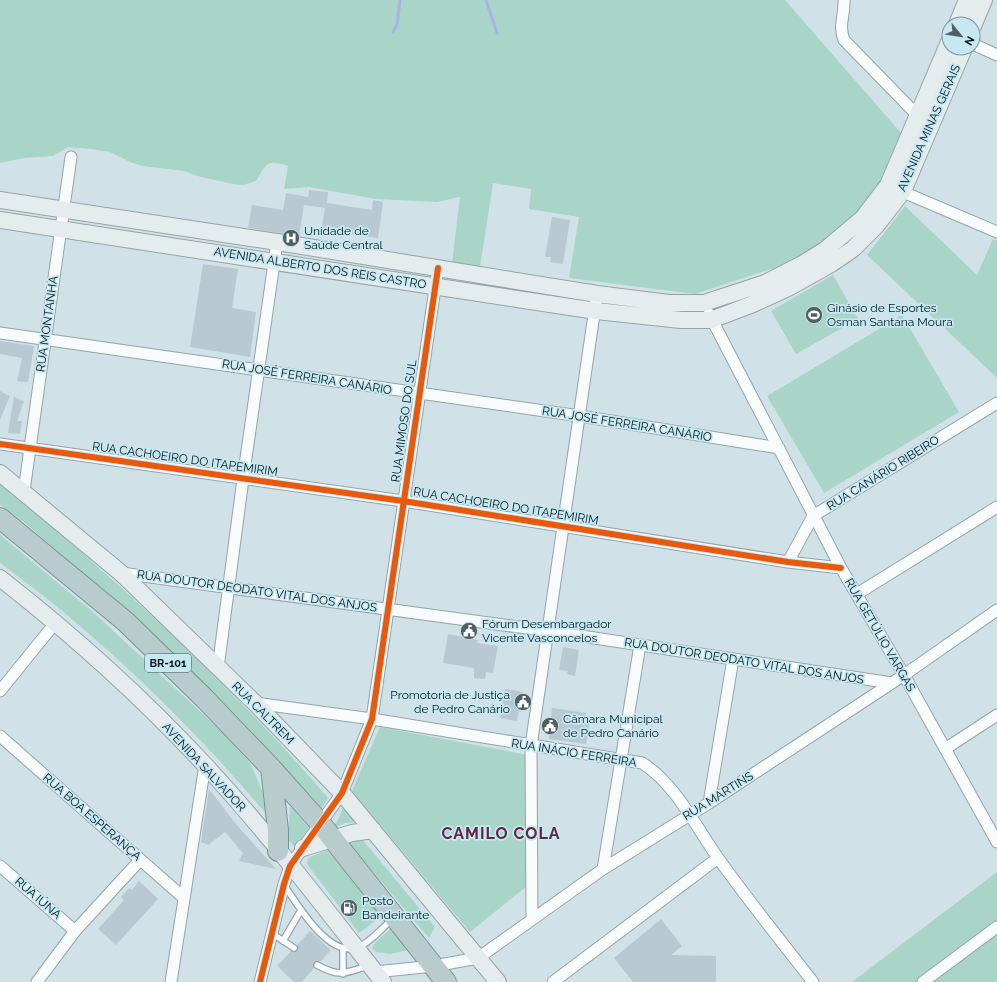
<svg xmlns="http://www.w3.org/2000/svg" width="997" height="982" font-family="Raleway,sans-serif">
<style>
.green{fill:#a8d5c7}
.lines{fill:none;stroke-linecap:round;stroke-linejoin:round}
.stream{stroke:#a5b4e3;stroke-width:3}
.building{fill:#b8c9d2}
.lane-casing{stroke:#95a3a8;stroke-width:8}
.street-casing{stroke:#95a3a8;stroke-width:13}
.secondary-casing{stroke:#95a3a8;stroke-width:18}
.highway-casing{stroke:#799396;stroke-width:22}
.lane{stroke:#f8fbfc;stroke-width:5.5}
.street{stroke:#f8fbfc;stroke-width:11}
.secondary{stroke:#e5eced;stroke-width:16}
.highway{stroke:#b8cccc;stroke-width:20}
.cycleway-casing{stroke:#c5e8f3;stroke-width:8}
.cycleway{stroke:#e8590c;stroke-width:6}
.labels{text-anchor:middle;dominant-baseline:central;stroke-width:3.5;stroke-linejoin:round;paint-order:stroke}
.shield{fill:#c5e8f3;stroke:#43565c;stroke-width:1}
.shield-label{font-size:11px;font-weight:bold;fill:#0b181c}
.street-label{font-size:12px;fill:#0b181c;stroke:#c5e8f3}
.poi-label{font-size:12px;fill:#0b181c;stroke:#c5e8f3;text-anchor:start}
.district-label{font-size:16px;font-weight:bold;letter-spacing:1px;fill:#672541;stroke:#c5e8f3}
</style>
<rect width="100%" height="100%" fill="#d0e2e8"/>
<path class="green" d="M0 0H785L901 133 871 202 816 247 774 268 695 294 569 278 579 217 529 209 531 189 493 183 480 267 452 263 460 197 437 202 376 199 309 187 284 189 288 166C266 159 267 163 256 181L243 185 233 184 201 177 184 171 142 166 130 162 110 152 91 149 68 147 53 156 24 158 0 163Z
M905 206 977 275 993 239 997 241V378L867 255Z
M833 275 858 319 796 354 771 311Z
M902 315 959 412 824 493 767 396Z
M0 482C116 580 229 682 328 798L321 809H318L121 607 25 523 0 505Z
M0 535 93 612 220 730 250 763 266 800 268 816C209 746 144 680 74 621 50 600 25 582 0 563Z
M380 727 528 755 527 886 470 932 352 791Z
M344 804 359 822 345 823 336 827 334 826 340 816Z
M290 806 309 828 297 845 294 846 288 839Z
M361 838 435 927 429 938 348 842Z
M327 850 379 912 374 922 359 933 307 864 308 858Z
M997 872V982H852Z
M391 928 409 950 390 954 376 952 372 948 375 943Z"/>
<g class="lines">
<path class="stream" d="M486 0 497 33
M393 32 397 25 400 0"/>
</g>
<path class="building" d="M309 190 328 192 327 203 372 210 373 200 383 202 378 238 321 230 325 208 304 205 299 236 248 228 252 205 283 210 286 193 308 197Z
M552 217 570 220 563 264 550 262 551 257H545Z
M203 264 238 269 232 308 256 312 250 357 190 347Z
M0 341 34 346 28 382 17 381 22 358 0 354Z
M0 391 10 396 0 420Z
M14 397 24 401 17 421H22L20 434 8 433Z
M448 634 478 640 477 643 498 646 493 673 486 672 485 679 474 678V668L443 663Z
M563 647 579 650 575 676 567 674 568 671 559 670Z
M505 689 523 692 517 721 500 718Z
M552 708 586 713 585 721 590 722 586 744 549 739Z
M209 789 236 824 276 869 239 861 243 853 225 832 208 845 201 842Z
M139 881 158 899 116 945 98 929 124 900 121 897 129 888 132 890Z
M661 919 682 946 671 955 716 956V982H633L614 958Z
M310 931 331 950 320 962H314L313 965 314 968 302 982H294L277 966 291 951H297V945Z"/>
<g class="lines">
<defs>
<path id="lane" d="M284 885C298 905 327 956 356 948 367 945 383 928 392 919
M273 934 294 948
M283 941 301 910
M343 948V974
M317 965C339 977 344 974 367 966"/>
<path id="street" d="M844 0C845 15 838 25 844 40L921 119
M973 44 997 55
M896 189 997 232
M709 314 841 568 904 675 997 842
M0 333 580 416 779 448
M0 444 403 501 788 562 841 568
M24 491 71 157
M788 562 813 516 997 403
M121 573 548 631 892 683
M857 594 997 507
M218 668 243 479 277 242
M0 691 56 622
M255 703 372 719 642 763C675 783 696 827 718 858 748 900 781 941 813 982
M0 736 184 898
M945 749 997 715
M709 803 733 659
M0 866 75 931
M603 869 640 645
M532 919 531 746 597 294
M375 972 434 966 478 958 603 869 709 803 904 675 997 610
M37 982 75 931 140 860
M171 982 205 765
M260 982 284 884 290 866 342 793 372 719 438 268
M553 982 718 858
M923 982 997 927"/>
<path id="secondary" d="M957 24 967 0
M973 26 984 0
M0 200 277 242 597 294 669 303H704L765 283 804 263 825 250 862 219 888 185 949 42
M0 220 596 311 681 320H711L753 304 790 287 831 264 853 249 876 226 903 191 964 48
M0 473 121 573 255 703 342 793 498 982
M0 578C73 635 142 697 205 765 268 833 325 908 383 982
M303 848 352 833 373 830"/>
<path id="highway" d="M0 518 126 622 204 698 271 768 321 824 446 982
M271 768 278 830V851"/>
</defs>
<use href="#lane" class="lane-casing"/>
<use href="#street" class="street-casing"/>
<use href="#secondary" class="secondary-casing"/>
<use href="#highway" class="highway-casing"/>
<use href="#lane" class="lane"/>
<use href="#street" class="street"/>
<use href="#secondary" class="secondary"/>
<use href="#highway" class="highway"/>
<defs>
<path id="cycleway" d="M0 444 403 501 788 562 841 568
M260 982 284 884 290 866 342 793 372 719 438 268"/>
</defs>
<use href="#cycleway" class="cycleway-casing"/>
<use href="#cycleway" class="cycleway"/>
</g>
<defs>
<symbol id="hospital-disc" viewBox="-11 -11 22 22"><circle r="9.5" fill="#505f63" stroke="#c5e8f3"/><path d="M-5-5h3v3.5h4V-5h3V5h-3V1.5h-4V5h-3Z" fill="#fff"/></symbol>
<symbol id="stadium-disc" viewBox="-11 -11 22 22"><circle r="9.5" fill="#505f63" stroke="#c5e8f3"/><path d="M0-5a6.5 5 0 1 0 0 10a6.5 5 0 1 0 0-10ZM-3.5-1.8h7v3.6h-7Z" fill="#fff"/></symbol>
<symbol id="civic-disc" viewBox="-11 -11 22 22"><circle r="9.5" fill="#505f63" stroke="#c5e8f3"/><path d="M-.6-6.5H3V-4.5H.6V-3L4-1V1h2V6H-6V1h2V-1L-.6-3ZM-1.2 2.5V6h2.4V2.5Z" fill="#fff"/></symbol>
<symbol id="fuel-disc" viewBox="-11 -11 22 22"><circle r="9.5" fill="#505f63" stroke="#c5e8f3"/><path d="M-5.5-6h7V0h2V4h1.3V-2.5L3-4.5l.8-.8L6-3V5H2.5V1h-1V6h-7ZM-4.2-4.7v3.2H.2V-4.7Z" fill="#fff"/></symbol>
</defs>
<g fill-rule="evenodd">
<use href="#hospital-disc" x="281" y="228" width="20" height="20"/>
<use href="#stadium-disc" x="804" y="305" width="20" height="20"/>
<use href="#civic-disc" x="459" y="621" width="20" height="20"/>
<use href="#civic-disc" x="513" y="692" width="20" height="20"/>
<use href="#civic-disc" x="540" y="716" width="20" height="20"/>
<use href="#fuel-disc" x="339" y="898" width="20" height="20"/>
</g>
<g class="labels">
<rect class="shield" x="145" y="654" width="46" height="18" rx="3"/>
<g class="shield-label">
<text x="168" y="663">BR-101</text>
</g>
<g class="street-label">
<text transform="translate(929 128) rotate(-66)">AVENIDA MINAS GERAIS</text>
<text transform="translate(320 268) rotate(9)">AVENIDA ALBERTO DOS REIS CASTRO</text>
<text transform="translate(47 324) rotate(-82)">RUA MONTANHA</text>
<text transform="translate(307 377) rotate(9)">RUA JOSÉ FERREIRA CANÁRIO</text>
<text transform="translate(404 421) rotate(-82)">RUA MIMOSO DO SUL</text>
<text transform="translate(627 424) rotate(9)">RUA JOSÉ FERREIRA CANÁRIO</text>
<text transform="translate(185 459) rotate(8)">RUA CACHOEIRO DO ITAPEMIRIM</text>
<text transform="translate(883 473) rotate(-32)">RUA CANÁRIO RIBEIRO</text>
<text transform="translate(506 506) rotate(9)">RUA CACHOEIRO DO ITAPEMIRIM</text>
<text transform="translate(257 591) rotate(8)">RUA DOUTOR DEODATO VITAL DOS ANJOS</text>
<text transform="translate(880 635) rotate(60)">RUA GETÚLIO VARGAS</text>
<text transform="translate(744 661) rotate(9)">RUA DOUTOR DEODATO VITAL DOS ANJOS</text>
<text transform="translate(263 713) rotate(45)">RUA CALTREM</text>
<text transform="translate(574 753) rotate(9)">RUA INÁCIO FERREIRA</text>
<text transform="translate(204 767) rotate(47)">AVENIDA SALVADOR</text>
<text transform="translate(718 796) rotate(-32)">RUA MARTINS</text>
<text transform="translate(92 817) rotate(41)">RUA BOA ESPERANÇA</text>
<text transform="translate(38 898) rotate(41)">RUA IÚNA</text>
</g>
<g class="poi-label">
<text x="304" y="231">Unidade de<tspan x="304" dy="14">Saúde Central</tspan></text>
<text x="827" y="308">Ginásio de Esportes<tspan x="827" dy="14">Osman Santana Moura</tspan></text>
<text x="482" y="624">Fórum Desembargador<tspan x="482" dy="14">Vicente Vasconcelos</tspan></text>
<text x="510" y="695" text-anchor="end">Promotoria de Justiça<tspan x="510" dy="14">de Pedro Canário</tspan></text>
<text x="563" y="719">Câmara Municipal<tspan x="563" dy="14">de Pedro Canário</tspan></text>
<text x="362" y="901">Posto<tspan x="362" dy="14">Bandeirante</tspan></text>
</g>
<g class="district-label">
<text x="501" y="833">CAMILO COLA</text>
</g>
</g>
<g transform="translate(961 36) rotate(120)"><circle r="19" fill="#c5e8f3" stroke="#7b959d"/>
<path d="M0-3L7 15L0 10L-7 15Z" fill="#505f63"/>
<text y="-6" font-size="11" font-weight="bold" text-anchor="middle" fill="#0b181c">N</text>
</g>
</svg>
